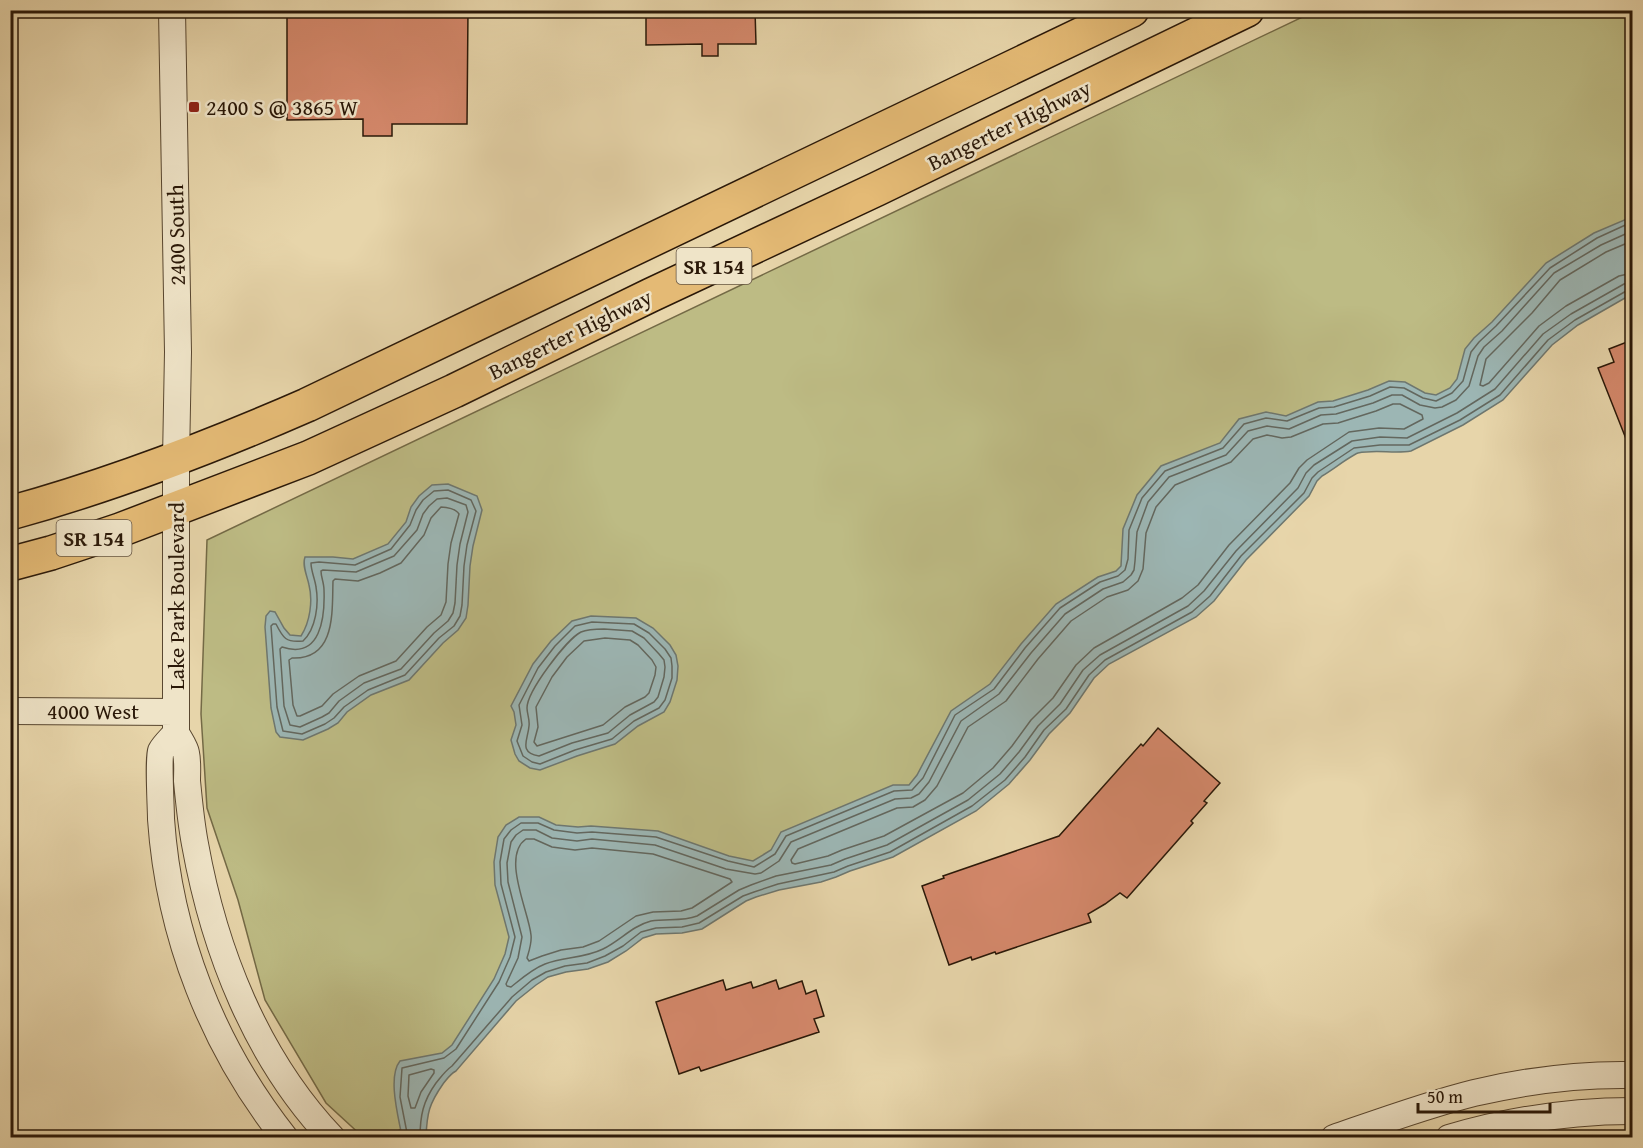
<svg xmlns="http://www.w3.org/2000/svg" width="1643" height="1148" font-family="'Gentium Book Plus',serif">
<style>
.green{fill:#bdbb84;stroke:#746a46;stroke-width:1.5}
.water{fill:#9cb6b4;stroke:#6e776f;stroke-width:1.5}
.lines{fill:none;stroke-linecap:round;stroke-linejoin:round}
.shore{stroke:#63675e;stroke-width:1.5}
.building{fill:#d4886b;stroke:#2a1808;stroke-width:1.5}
.minor-casing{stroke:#594730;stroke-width:28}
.highway-casing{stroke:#2a1808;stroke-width:36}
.minor{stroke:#efe4c8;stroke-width:26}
.highway{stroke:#e4ba75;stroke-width:33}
.poi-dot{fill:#8f2418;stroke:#efe4c8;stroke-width:2}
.labels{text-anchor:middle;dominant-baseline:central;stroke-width:5;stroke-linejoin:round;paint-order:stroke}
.shield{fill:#efe4c8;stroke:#655542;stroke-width:1.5}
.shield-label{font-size:21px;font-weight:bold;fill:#2a1808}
.poi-label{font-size:22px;fill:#2a1808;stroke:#efe4c8;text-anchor:start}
.street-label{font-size:22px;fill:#2a1808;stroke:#efe4c8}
</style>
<rect width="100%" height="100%" fill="#e7d5aa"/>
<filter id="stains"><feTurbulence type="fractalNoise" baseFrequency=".00333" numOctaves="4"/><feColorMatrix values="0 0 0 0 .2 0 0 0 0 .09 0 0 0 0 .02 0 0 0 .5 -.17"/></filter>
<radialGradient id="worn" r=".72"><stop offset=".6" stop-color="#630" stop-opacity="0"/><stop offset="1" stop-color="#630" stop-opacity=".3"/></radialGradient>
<path class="green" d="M1315 11H1632V278L1488 374 1312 464 937 800 515 975 404 1128 386 1137H363L326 1103 265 1000 238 900 207 808 201 714 207 540Z"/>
<path class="water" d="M1632 213V294L1578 325 1552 345 1503 400 1463 425 1411 451C1394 454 1376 449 1358 453 1350 456 1331 471 1322 476L1317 481 1309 496 1246 560 1214 601 1196 617 1109 664 1094 678 1070 713 1049 734 1030 760 1009 784 976 811 893 857 850 871 836 877 821 882 779 890 756 897 746 901 702 929 682 933 656 934 643 938 626 951 608 962 588 969 566 972 548 977 536 985 516 1001 456 1071C450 1074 447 1079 443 1084 429 1104 427 1113 426 1137H402C399 1119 387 1077 400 1061L442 1053 452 1045 494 979 505 954 509 937 495 885 494 862 498 837 506 825 519 817H539L556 825 578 827 591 826 658 831 729 856 753 861 771 850 781 832 893 785H909L917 775 951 711 990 684 1021 644 1056 604 1098 577 1116 571 1121 566 1123 529 1137 495 1161 466 1220 443 1239 419 1266 412 1286 416 1318 402 1333 401 1368 390 1389 381 1405 382 1425 393 1436 395 1450 388 1457 379 1465 349 1474 338 1492 322 1546 263 1594 233 1627 219Z
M448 484 477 496 482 510 473 546 470 566 468 605 466 618 458 630 443 643 409 680 371 695 347 712 338 723 328 729 303 740 280 737 276 732 271 708 265 627 266 616 270 611 275 612 284 628 290 635 301 636C310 622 313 601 309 585 307 575 302 566 305 557H333L353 559 388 544 406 522 411 507 419 496 432 485Z
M591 616 636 618 653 628 670 645 676 655 678 666 677 680 670 702 664 712 638 726 615 744 577 756 540 770 530 768 519 761 515 754 511 740 516 725 514 712 511 706 533 664 551 641 572 621Z"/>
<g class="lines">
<path class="shore" d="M1632 231 1601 245 1554 273 1502 331 1484 347 1478 356 1469 386 1456 400 1442 407 1435 408 1420 405 1402 395H1392L1373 403 1336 414 1321 415 1289 429 1267 426 1248 431 1226 455 1169 477 1148 502 1137 532 1135 561 1134 570 1131 575 1123 582 1103 589 1065 614 1031 653 999 694 961 721 929 782 919 794 911 798 895 799 791 842 779 861 761 873 755 874 726 869 655 845 592 839 577 841 552 838 536 830H523L516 835 511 842 507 863 508 882 522 937 518 958 506 984 507 986 511 987C521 979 532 969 545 964 564 957 585 958 603 949 621 940 632 926 651 921 666 918 682 922 697 916L739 890 751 885 776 876 831 865 845 859 887 845 968 800 1000 774 1019 752 1038 726 1060 704 1083 670 1100 655 1188 606 1204 591 1236 551 1298 488 1306 473 1314 465 1352 441 1380 437 1407 438 1457 413 1495 389 1543 334 1571 314 1624 284 1632 282
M1632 241 1606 252 1560 280 1532 313 1486 359 1480 385 1483 386 1489 383 1539 326 1566 306 1619 276 1632 273
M1393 404H1400L1422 415 1423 419 1404 429 1379 428 1349 432 1307 460 1299 468 1290 483 1229 545 1198 585 1182 598 1094 648 1076 665 1053 698 1031 720 1012 746 993 768 963 793 884 836 842 850 828 856 795 864 792 863 791 860 798 849 897 808 913 807 925 800 937 786 968 727 1006 701 1038 659 1071 621 1107 597 1128 590 1138 581 1143 569 1146 533 1156 507 1175 485 1231 462 1253 439 1267 435 1282 438 1291 437 1323 424 1338 423 1376 411Z
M448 490 471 500 476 511 467 545 464 566 462 605 460 616 454 626 439 638 405 675 368 690 344 707 334 718 325 724 302 734 283 731 277 707 271 626 273 624H276C283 638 286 643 303 641 316 629 319 604 316 587 315 579 311 571 311 563L319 562 355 565 391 549 410 525 416 510 423 500 434 491Z
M447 498 466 505 468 512 460 544 457 565 455 603 453 613 448 621 434 633 401 669 364 683 339 701 329 713 322 717 300 727 290 725 284 706 280 649 282 647C321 660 325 617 324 590 324 583 321 577 321 571L323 570 356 572 394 556 417 530 423 514 429 506 437 499Z
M441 507C447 507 456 509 459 514L451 543 448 564 446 602 441 615 427 627 396 661 359 676 333 694 322 706 300 716H297L293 705 289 660 292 658C336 660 332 612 333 581L335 579 358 581 380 573 401 563 424 535 431 518Z
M592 622 634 624 649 633 665 649 671 658 672 666V678L665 700 659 708 634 721 612 739 575 750 540 764 532 762 523 756 517 741 522 725 519 705 538 668 555 646 575 626Z
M604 629 632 631 644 638 659 654 664 660 665 667 664 677 658 697 654 702 630 715 608 733 572 743 539 756C518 752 528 740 529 726 530 720 527 714 527 708 527 691 567 639 581 632 588 629 597 629 604 629Z
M605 638 630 640 638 645 652 660 656 667 655 675 649 693 645 697 625 707 603 725 537 746 534 742 538 727 536 707 552 677 567 657 584 641Z
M526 839H534L552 847 575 850 592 848 653 854 730 879 732 882 692 908 681 911 653 912 636 916 599 941 583 947 561 950 542 956 529 961 527 958C529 951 532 943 531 935 529 912 501 856 526 839Z
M431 1069 434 1070V1073L421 1092 415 1108H411L408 1096 409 1075Z
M408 1138 400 1097 402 1068 444 1058 456 1049 499 982 510 957 515 937 501 884 500 862 504 839 511 830 521 823H538L554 830 577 833 592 832 656 837 728 861 754 867 775 854 786 836 894 791 912 790 923 778 955 715 994 689 1025 648 1060 608 1100 582 1118 576 1125 570 1128 559 1129 530 1142 498 1165 471 1223 448 1244 424 1266 418 1287 421 1319 408 1334 407 1370 396 1390 387 1404 388 1423 398 1436 401 1452 393 1463 381 1471 352 1479 342 1496 326 1550 268 1597 238 1632 222
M420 1138C420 1116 423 1101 436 1083 441 1077 445 1071 452 1066L512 997 532 980 546 972 565 966 587 963 605 956 623 946 641 932 656 928 682 927 699 923 743 896 754 892 778 884 834 872 848 866 890 852 972 806 1005 780 1025 757 1044 730 1066 709 1089 675 1105 660 1192 612 1210 596 1241 556 1304 493 1312 478 1318 472 1354 448 1380 445H1409L1460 420 1500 395 1548 340 1575 320 1628 290H1632"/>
</g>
<path class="building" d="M287 10H468L467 124H392V136H363V119L287 120Z
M646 10H755L756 44H718V56H702V44L646 45Z
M1632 340V454L1598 368 1614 362 1609 349Z
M1158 728 1220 783 1204 801 1207 803 1191 821 1193 823 1127 898 1120 893 1105 904 1088 914 1091 922 996 954 995 952 972 960 971 957 949 965 922 886 944 878 943 876 1059 836 1141 744 1143 746Z
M723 980 726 990 751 982 753 988 776 980 779 989 802 981 806 994 816 990 824 1016 814 1019 819 1032 701 1071 699 1067 679 1074 656 1002Z"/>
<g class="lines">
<defs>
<path id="minor" d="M172 10 178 352 176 459V733C179 739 185 747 186 753 188 762 187 772 187 781 189 802 191 823 195 844 214 950 256 1058 332 1138
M10 711 176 712
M176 733C171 739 164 745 161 751 158 759 161 808 161 819 169 935 212 1046 285 1138
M1334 1138C1380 1122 1426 1105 1474 1093 1525 1081 1580 1074 1632 1075
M1449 1138C1510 1120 1568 1111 1632 1111"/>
<path id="highway" d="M10 513C112 485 211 447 307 405L1132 10
M10 564 51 553 120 530 308 458 454 391 651 295 877 189 1247 10"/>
</defs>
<use href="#minor" class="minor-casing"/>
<use href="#highway" class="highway-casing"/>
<use href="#minor" class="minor"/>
<use href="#highway" class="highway"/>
</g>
<rect class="poi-dot" x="188" y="101" width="12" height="12" rx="3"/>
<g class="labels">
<g class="shield">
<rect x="676.5" y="248" width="75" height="36" rx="4.5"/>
<rect x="56.5" y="520" width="75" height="36" rx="4.5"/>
</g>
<g class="shield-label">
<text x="714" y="266">SR 154</text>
<text x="94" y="538">SR 154</text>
</g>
<g class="poi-label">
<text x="206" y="107">2400 S @ 3865 W</text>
</g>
<g class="street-label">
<text transform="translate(1009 125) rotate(-26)">Bangerter Highway</text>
<text transform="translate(176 235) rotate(-91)">2400 South</text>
<text transform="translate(570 334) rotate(-26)">Bangerter Highway</text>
<text transform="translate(176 596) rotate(-90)">Lake Park Boulevard</text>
<text x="93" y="711">4000 West</text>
</g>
</g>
<rect width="1643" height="1148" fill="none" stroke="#e7d5aa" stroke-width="36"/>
<rect x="12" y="12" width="1619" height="1124" fill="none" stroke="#2a1808" stroke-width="3"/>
<rect x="18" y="18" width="1607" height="1112" fill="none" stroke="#2a1808" stroke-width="1.5"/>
<path d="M1418 1103v9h132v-9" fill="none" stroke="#2a1808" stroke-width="3"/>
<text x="1427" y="1103" font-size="18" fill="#2a1808" stroke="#efe4c8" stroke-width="4.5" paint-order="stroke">50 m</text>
<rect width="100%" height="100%" filter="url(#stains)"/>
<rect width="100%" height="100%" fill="url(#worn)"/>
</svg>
